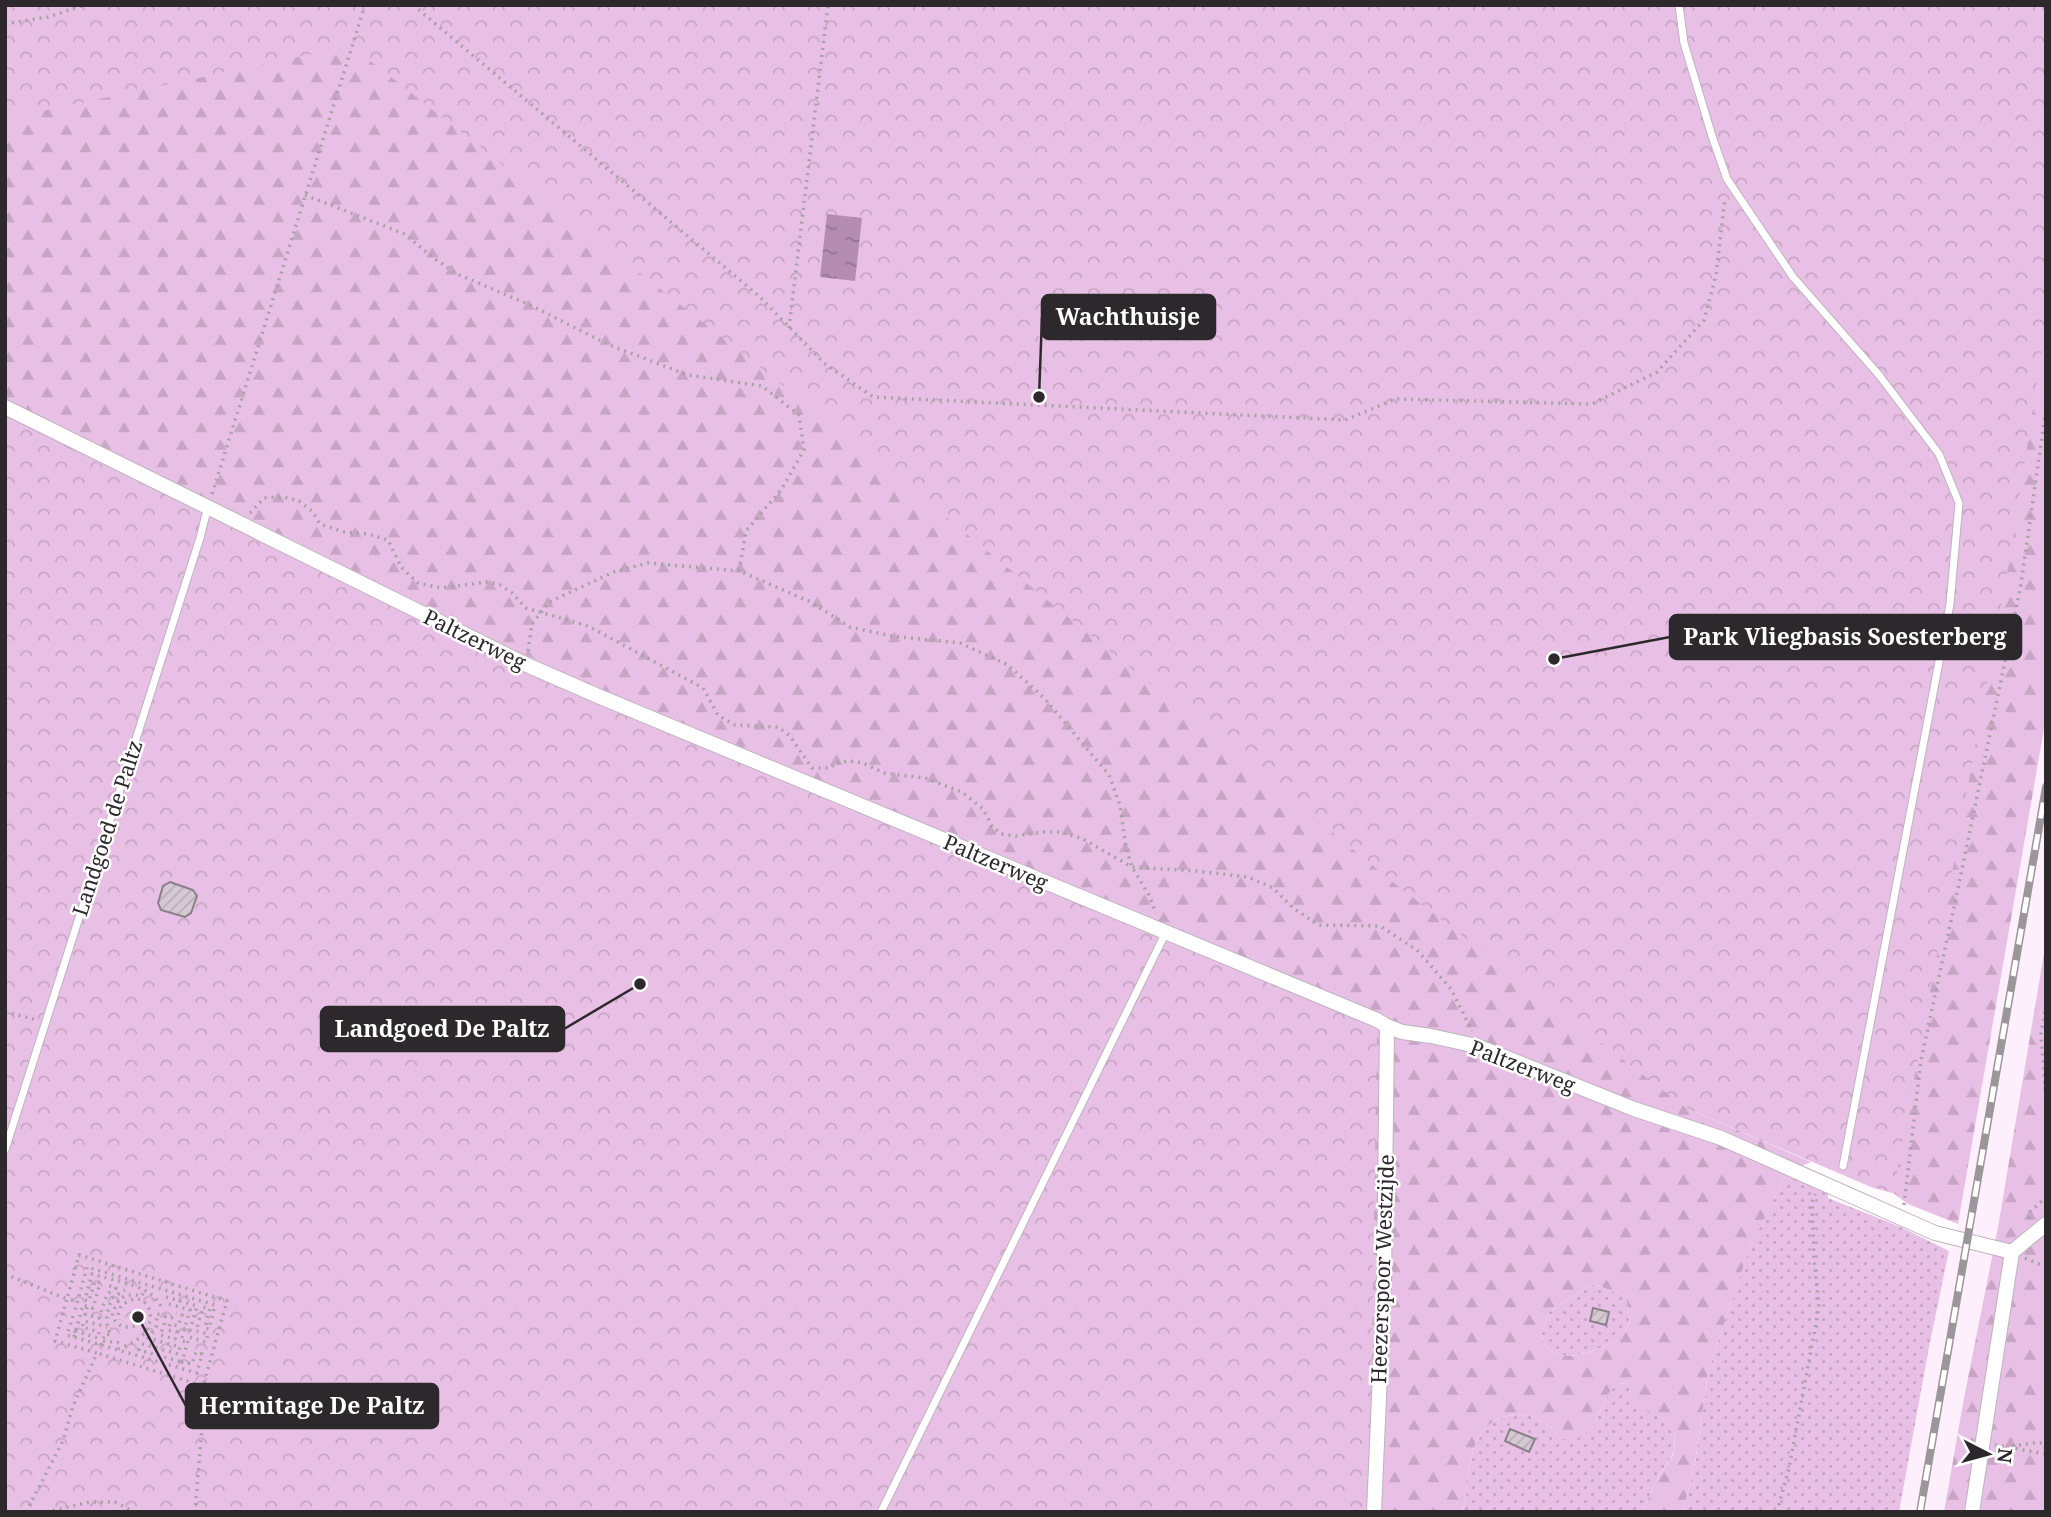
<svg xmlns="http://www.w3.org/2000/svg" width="2051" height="1517" font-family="'Noto Serif',serif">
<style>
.built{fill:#feeffc}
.grass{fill:url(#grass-dots)}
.forest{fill:url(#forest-firs);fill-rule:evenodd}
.park{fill:url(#park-crowns)}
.water{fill:url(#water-ripples)}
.building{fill:url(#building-hatch);stroke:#8a8089;stroke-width:2}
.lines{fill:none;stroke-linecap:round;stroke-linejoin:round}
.service-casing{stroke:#beb3bd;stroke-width:9}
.minor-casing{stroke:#beb3bd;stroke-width:16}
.path{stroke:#a7a2a6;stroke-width:3.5;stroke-dasharray:2 5;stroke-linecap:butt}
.service{stroke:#fff;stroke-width:7}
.minor{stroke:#fff;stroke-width:14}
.rail-casing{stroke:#9a969a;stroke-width:8}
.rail{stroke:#fff;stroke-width:5;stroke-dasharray:16;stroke-linecap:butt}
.labels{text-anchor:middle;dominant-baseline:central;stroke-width:5;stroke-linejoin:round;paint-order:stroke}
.street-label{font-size:21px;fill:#2c282c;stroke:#fff}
.leader{fill:none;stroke:#2c282c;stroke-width:2.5}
.callout-dot{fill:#2c282c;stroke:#fff;stroke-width:2.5}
.callout{fill:#2c282c;stroke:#2c282c;stroke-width:2.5}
.callout-label{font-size:23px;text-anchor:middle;font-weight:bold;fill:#fff}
</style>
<defs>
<pattern id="grass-dots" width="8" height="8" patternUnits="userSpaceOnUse" patternTransform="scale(1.75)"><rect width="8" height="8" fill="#e9c0e5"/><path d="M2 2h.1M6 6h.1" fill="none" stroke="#c8a5c5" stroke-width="1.8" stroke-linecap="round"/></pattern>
<pattern id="forest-firs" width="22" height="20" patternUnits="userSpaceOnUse" patternTransform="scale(1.75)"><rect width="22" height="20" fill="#e9c0e5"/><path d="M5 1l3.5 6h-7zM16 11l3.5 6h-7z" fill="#c8a5c5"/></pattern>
<pattern id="park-crowns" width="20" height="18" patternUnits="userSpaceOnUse" patternTransform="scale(1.75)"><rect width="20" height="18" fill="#e9c0e5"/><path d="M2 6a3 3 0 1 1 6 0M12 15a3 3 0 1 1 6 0" fill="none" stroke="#c8a5c5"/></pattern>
<pattern id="water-ripples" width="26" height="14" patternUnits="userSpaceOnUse" patternTransform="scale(1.75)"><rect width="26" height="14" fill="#b58cb2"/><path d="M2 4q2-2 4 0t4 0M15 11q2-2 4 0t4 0" fill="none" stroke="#937291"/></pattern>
<pattern id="building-hatch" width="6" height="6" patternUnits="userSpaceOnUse" patternTransform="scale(1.75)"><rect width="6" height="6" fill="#d5cad4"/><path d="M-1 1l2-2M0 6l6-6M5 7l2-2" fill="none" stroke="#b7aeb6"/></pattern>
</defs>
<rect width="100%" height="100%" fill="#fffafe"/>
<path class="built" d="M2046 717V941L1998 1227 1963 1403 1944 1512H1899L1929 1347 1949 1251 1958 1224Z"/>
<path class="grass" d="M1787 1173 1828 1194V1198L1901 1227 1949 1251 1929 1347 1899 1512H1683L1695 1463 1708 1372 1750 1246Z
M1594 1284 1626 1296 1630 1321 1622 1339C1603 1346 1570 1365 1550 1350 1546 1347 1544 1340 1541 1335L1549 1312Z
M1617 1383 1628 1384C1635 1409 1645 1406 1663 1419 1667 1422 1671 1428 1675 1431L1674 1452 1656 1482 1642 1512H1463C1471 1475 1464 1420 1515 1415 1536 1413 1548 1423 1561 1439L1591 1429 1609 1393Z"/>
<path class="forest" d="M5 5H806L1686 1108 1811 1162 1787 1173 1750 1247 1708 1372 1695 1463 1683 1512H1642L1656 1482 1674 1453 1675 1432C1671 1428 1667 1422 1663 1419 1644 1406 1635 1411 1628 1384L1618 1383 1609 1393 1591 1429 1575 1440 1561 1439C1548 1423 1536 1413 1515 1415 1464 1420 1471 1475 1463 1512H5L215 518 199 514 5 1126ZM1594 1284 1626 1296 1630 1321 1622 1339C1603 1346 1570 1365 1550 1350 1546 1347 1544 1340 1541 1335L1549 1312Z
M2046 5V717L1958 1224 1908 1204 1893 1193 1871 1187Z
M2046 941V1512H1944L1963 1403 1998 1227Z"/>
<path class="park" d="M5 5H2046V323L2011 552 1893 1193 1871 1187 1686 1108 1399 887 823 417 359 52 345 47 5 119Z
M5 417 200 513 216 518 1157 934 1377 1028 1372 1344 1367 1512H5Z"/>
<path class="water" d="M827 214 862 218 855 281 820 277Z"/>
<path class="building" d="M170 882 193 890 197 896 191 913 185 917 161 910 158 903 163 886Z
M1593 1308 1609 1312 1606 1325 1590 1321Z
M1510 1429 1535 1439 1529 1452 1505 1441Z"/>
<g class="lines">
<defs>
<path id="service" d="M1679 5 1684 43 1712 136 1727 179 1793 277 1879 375 1939 454 1959 503 1950 604 1843 1166
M5 1150 200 538 208 506
M881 1512 1166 932"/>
<path id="minor" d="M5 407 527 665 598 696 1377 1020 1387 1026 1402 1032 1431 1036 1477 1046 1634 1109 1721 1138 1935 1233 2012 1252
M2012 1252 2046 1224
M1374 1512 1384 1282 1387 1026
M1972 1512 2012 1252"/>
</defs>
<use href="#service" class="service-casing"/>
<use href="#minor" class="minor-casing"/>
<path class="path" d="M413 5 760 297 824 363 873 397 1345 420 1396 399 1592 404 1657 372 1704 320 1716 275 1725 198
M5 24 48 17 84 5
M305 195 405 234 432 257 457 274 528 304 607 344 688 375 762 386 799 415 804 450 781 490 746 531 739 571 811 602 850 627 891 636 960 643 1008 665 1044 698 1109 775 1120 805 1126 848 1132 867 1149 895 1156 913
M789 328 828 5
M212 494 365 5
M250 513 264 498 283 497 299 501 312 511 320 524 344 532 368 534 388 540 401 567 418 583 441 588 486 582 499 584 512 593 526 608 588 626 703 688 718 715 735 725 778 727 790 736 812 768H831L835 763 850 761 863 763 884 773 925 778 962 792 983 809 992 826 1001 834 1016 836 1043 832H1060L1083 839 1132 867 1196 871 1248 877 1273 888 1292 907 1318 925 1380 926 1417 950 1451 989 1472 1031
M528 651 532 624 549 602 614 572 648 563 739 571
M2046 1005 2041 1034 2046 1099
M5 1012 34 1019
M1904 1205 1921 1060 1956 898 2021 584 2046 409
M2029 1219 2030 1212 2046 1197
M2025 1258 2046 1267
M5 1274 67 1299 79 1255 227 1301 203 1386 97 1353
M166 1297 197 1306 190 1330 184 1328
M169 1304 190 1310 181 1341 187 1342
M87 1307 85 1314 99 1318 107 1294 116 1288 107 1285
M73 1316 67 1335 197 1373 202 1354 196 1352 192 1364 182 1362 189 1337 206 1342 208 1334 196 1331 203 1307 210 1309 205 1328 209 1329 215 1305 87 1267 75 1311
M165 1316 164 1326 160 1335 175 1339 177 1332 168 1330 170 1324 178 1326 182 1315 176 1313
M173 1318 157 1314 156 1327 148 1338 180 1347 178 1354 142 1344 139 1350 182 1362
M138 1320 135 1326C123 1329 119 1326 112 1317 116 1299 123 1292 142 1296L144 1290
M75 1331 98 1338 99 1332 82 1327 84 1321 107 1327
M74 1337 83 1305 93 1308 100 1283 95 1281 89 1301 85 1300 92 1274C114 1281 156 1285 162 1310
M103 1341 121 1343
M101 1345 105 1334 111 1335C104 1322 107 1312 112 1298L125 1290
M118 1349C128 1345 140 1340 146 1331 153 1321 152 1301 137 1299 131 1299 125 1303 121 1306L118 1315 119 1320
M1995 1445 2046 1454
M2012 1446 2033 1443H2046
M26 1512 63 1441 73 1406 97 1353 55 1341 67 1299 78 1301
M46 1512 90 1502H115L134 1512
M195 1512 202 1427 203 1386
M1777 1512 1789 1468 1819 1307 1814 1258 1812 1202 1815 1194"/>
<use href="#service" class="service"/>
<use href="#minor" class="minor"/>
<defs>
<path id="rail" d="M1920 1512 2046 787"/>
</defs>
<use href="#rail" class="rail-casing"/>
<use href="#rail" class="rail"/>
</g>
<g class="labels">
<g class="street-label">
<text transform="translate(475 639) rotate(26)">Paltzerweg</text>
<text transform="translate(107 828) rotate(-72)">Landgoed de Paltz</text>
<text transform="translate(996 862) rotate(23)">Paltzerweg</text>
<text transform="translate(1523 1066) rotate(21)">Paltzerweg</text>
<text transform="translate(1382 1269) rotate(-88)">Heezerspoor Westzijde</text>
</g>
</g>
<path class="leader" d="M1039 397L1042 317M1554 659L1670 637M640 984L564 1029M138 1317L186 1406"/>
<g class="callout-dot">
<circle cx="1039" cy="397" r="7"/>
<circle cx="1554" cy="659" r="7"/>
<circle cx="640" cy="984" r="7"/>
<circle cx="138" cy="1317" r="7"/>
</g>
<g class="callout">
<rect x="1042" y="295" width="173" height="44" rx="7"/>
<rect x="1670" y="615" width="351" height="44" rx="7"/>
<rect x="321" y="1007" width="243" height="44" rx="7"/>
<rect x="186" y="1384" width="252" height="44" rx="7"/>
</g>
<g class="callout-label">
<text x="1128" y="325">Wachthuisje</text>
<text x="1845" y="645">Park Vliegbasis Soesterberg</text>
<text x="442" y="1037">Landgoed De Paltz</text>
<text x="312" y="1414">Hermitage De Paltz</text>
</g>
<rect width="2051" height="1517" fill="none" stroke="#2c282c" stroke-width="14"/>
<g transform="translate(1988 1454) rotate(96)" stroke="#ffffff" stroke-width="5" paint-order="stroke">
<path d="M0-5L12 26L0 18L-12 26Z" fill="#2c282c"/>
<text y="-10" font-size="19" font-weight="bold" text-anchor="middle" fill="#2c282c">N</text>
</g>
</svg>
